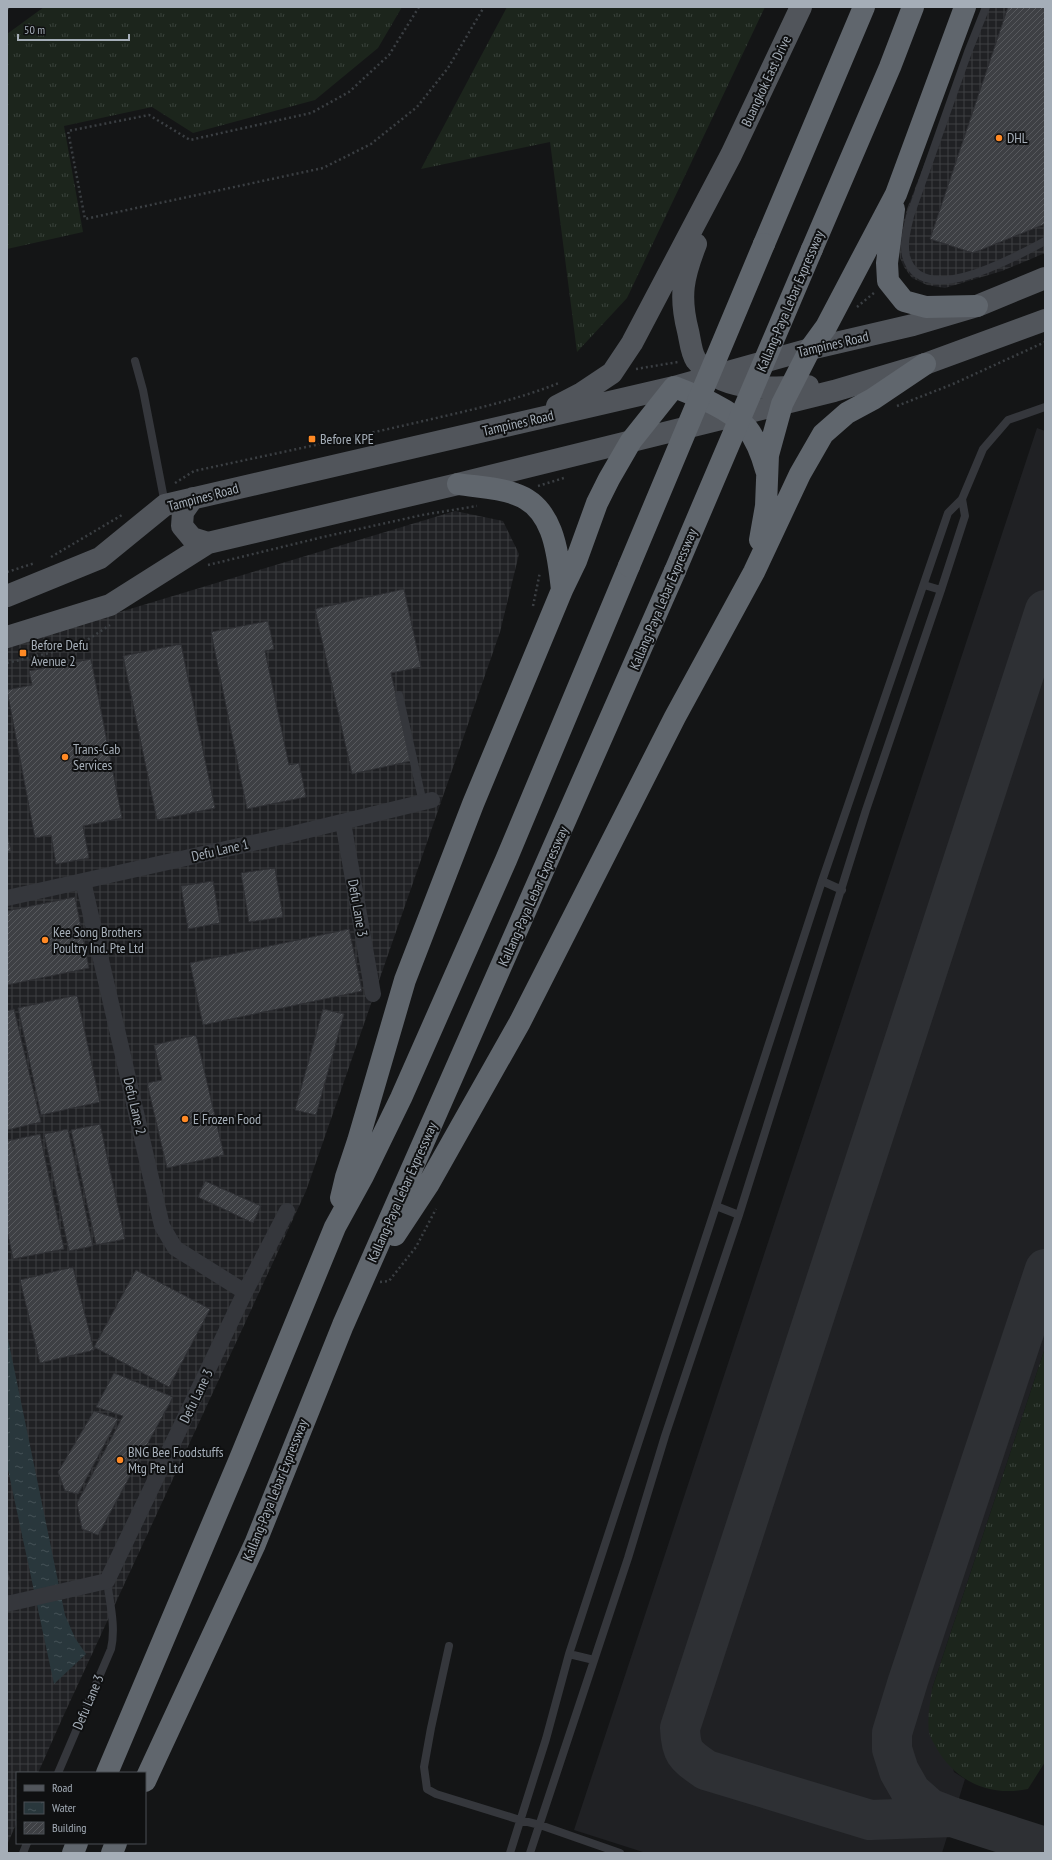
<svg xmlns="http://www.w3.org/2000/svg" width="1052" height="1860" font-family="'PT Sans Narrow',sans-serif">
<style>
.built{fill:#202124}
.industrial{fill:url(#industrial-grid)}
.grass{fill:url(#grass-tufts)}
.water{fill:url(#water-ripples)}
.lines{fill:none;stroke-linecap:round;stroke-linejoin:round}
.taxiway{stroke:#2e3034;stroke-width:40}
.building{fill:url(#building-hatch);stroke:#2e2f33}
.path{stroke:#3b3f43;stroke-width:2.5;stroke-dasharray:2 3;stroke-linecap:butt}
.lane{stroke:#35373c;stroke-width:8}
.street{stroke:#35373c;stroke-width:16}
.primary{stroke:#51555b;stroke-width:22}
.highway{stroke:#60666d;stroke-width:22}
.highway-bridge{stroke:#60666d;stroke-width:22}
.poi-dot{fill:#ff8924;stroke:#0f1011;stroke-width:1.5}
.labels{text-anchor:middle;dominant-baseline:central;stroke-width:4;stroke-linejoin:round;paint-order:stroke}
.street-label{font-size:14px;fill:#a5aeb8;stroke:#0f1011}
.poi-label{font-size:14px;fill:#a5aeb8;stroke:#0f1011;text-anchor:start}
</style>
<defs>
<pattern id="industrial-grid" width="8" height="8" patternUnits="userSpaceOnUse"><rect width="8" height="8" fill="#202124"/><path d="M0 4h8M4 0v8" fill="none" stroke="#3d3f42"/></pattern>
<pattern id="grass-tufts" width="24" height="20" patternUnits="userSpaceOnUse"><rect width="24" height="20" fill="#1c251c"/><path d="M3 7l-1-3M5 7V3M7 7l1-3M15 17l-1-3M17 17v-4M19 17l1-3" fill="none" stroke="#3a423b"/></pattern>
<pattern id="water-ripples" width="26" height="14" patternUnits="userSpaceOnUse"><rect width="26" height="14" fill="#29373c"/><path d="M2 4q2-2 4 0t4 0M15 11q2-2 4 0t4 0" fill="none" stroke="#455156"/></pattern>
<pattern id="building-hatch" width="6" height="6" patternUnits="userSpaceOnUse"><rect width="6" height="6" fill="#3e4044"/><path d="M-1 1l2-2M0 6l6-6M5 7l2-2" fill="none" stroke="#57595d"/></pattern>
</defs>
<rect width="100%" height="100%" fill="#141516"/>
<path class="built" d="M1037 428 1045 431V1348L932 1689 954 1772 965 1779 942 1853H646L574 1830Z"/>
<path class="industrial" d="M982 7H1045V253L1002 271 945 288 927 285 912 278 904 267 900 258 898 238 907 209 968 52Z
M455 511 503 521 519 554 500 632 306 1191 62 1719 38 1773H17V1822L7 1845V646Z"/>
<path class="grass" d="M44 7H402L378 48 315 100 193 133 152 107 64 126 83 232 7 249V34Z
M507 7H765L627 298 577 352 550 142 421 169Z
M1045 1348V1762L1028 1789C991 1797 956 1782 937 1749 934 1743 930 1738 929 1732 927 1717 930 1704 932 1689Z"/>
<path class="water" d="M7 1334 65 1615 75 1638 86 1654 54 1684 7 1465Z"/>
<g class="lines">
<path class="taxiway" d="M1045 1269 908 1681 892 1733V1749L899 1771 911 1792 929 1808 952 1817 1045 1847
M952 1817 870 1820 706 1770C686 1756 681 1754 680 1728L1045 610"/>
</g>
<path class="building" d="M1008 7H1045V224L973 253 930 239Z
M404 589 421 667 391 673 411 761 352 774 315 609Z
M268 621 274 649 265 651 289 765 299 763 306 797 247 809 211 632Z
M181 644 215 808 157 820 123 656Z
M91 659 122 818 83 826 89 858 56 864 51 835 35 838 7 690 32 685 29 671Z
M7 833 11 851 7 852Z
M275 868 283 917 249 922 241 873Z
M213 881 220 923 188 929 181 886Z
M75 897 89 968 7 985V911Z
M349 929 362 991 203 1025 190 963Z
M77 995 100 1102 41 1115 18 1008Z
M14 1009 41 1122 7 1130V1011Z
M323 1009 344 1014 316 1115 295 1110Z
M196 1035 224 1155 167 1168 147 1083 162 1080 154 1045Z
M100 1124 125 1239 96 1245 71 1130Z
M68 1129 93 1246 69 1251 44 1134Z
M40 1134 64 1249 13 1259 7 1229V1141Z
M205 1181 261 1206 253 1223 198 1197Z
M73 1267 94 1350 40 1363 20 1280Z
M136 1270 210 1309 169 1387 94 1347Z
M114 1373 173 1397 98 1535 82 1529 77 1503 123 1416 96 1407Z
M94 1411 118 1419 78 1494 65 1491 58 1472Z
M7 1569 10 1580 7 1581Z"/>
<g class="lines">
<path class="path" d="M419 7 389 55 349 92 311 113 190 140 149 115 68 131 85 219 323 168 371 144 417 107 448 68 484 7
M7 9 9 7
M857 307 875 292
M636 369 678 362
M897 406 953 384 1045 342
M175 483 194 471C269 455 345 439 419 422 466 411 514 401 559 383
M538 486 564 478
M51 557 122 515
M208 565 323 537 422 515 477 506
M7 572 35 563
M533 606 540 572
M7 663 78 646 110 625
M380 1282 389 1281 416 1247 436 1209"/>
<path class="lane" d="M986 7 968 52 910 216C907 229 903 243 906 256 921 311 1015 257 1045 241
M135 361 143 390 165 504
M924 585 941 590
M399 695 423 803
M822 881 842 890
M716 1206 739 1215
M449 1646 431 1728 424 1767 427 1789 436 1794 520 1820 540 1825 620 1853
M569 1654 594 1660
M58 1773 111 1649C116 1627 110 1604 107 1581
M23 1853 27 1843
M510 1853 546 1739 569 1654 716 1206 822 881 948 513 962 499 983 449 1008 420 1045 407
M530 1853 628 1558 665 1436 739 1215 866 810 941 590 965 516 962 499"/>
<path class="street" d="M343 822 373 994
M83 881 162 1226 175 1248 245 1292
M7 898 284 836 432 800
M7 1604 107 1581 245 1292 287 1211"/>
<path class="primary" d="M696 244C683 277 679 296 688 331 690 339 691 353 696 360 723 394 770 388 808 386
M557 406 582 393 612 373 632 343 731 155 801 7
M193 498 183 512 182 526 192 538 208 543
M7 596 100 558 165 505 674 387 810 349 913 325 977 306 1045 278
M7 637 110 605 208 543 458 484 834 391 925 364 1045 320"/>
<path class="highway" d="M894 209 887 263 888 281 904 301 926 307 977 306
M764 244 864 7
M812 249 890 67 913 7
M458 484C476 487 498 487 515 494 555 507 558 556 562 590
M760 540 766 506 768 455 782 404 810 349 826 327 896 194 965 7
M341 1198 346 1177 358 1141 405 980 473 804 562 590 576 561 597 503 609 479 631 441 674 387C697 396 731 409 747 428 757 441 762 455 766 470
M395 1235 428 1185 520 1022 675 717 754 572 800 474 823 434 847 413 873 399 925 364
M107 1773 239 1461 335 1227 363 1176 401 1098 506 860 629 566
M145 1781 255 1544 343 1325 675 571
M73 1853 77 1843
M112 1853 116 1843"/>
<path class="highway-bridge" d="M629 566 764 244
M675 571 812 249"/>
</g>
<g class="poi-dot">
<circle cx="999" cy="138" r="4"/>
<rect x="308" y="435" width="8" height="8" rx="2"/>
<rect x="19" y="649" width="8" height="8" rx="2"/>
<circle cx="65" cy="757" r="4"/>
<circle cx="45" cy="940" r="4"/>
<circle cx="185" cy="1119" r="4"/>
<circle cx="120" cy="1460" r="4"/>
</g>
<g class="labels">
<g class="street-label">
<text transform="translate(766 81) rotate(-65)">Buangkok East Drive</text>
<text transform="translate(790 301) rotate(-67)">Kallang-Paya Lebar Expressway</text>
<text transform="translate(833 344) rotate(-13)">Tampines Road</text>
<text transform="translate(518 423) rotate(-13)">Tampines Road</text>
<text transform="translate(203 497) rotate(-15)">Tampines Road</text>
<text transform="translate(663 599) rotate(-67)">Kallang-Paya Lebar Expressway</text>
<text transform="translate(220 850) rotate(-13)">Defu Lane 1</text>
<text transform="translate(533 896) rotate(-66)">Kallang-Paya Lebar Expressway</text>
<text transform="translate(358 908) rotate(80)">Defu Lane 3</text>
<text transform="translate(135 1106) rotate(77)">Defu Lane 2</text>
<text transform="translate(402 1192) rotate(-66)">Kallang-Paya Lebar Expressway</text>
<text transform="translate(196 1396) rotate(-64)">Defu Lane 3</text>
<text transform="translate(275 1490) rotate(-68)">Kallang-Paya Lebar Expressway</text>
<text transform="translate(88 1702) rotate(-67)">Defu Lane 3</text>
</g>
<g class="poi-label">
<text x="1007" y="138">DHL</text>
<text x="320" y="439">Before KPE</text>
<text x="31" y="645">Before Defu<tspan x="31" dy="16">Avenue 2</tspan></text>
<text x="73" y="749">Trans-Cab<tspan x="73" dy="16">Services</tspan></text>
<text x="53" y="932">Kee Song Brothers<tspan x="53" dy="16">Poultry Ind. Pte Ltd</tspan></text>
<text x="193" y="1119">E Frozen Food</text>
<text x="128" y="1452">BNG Bee Foodstuffs<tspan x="128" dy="16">Mtg Pte Ltd</tspan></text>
</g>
</g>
<rect width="1052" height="1860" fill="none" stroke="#a5aeb8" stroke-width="16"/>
<rect x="16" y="1772" width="130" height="72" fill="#0f1011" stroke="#4b4f54"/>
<rect x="24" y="1785" width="20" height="6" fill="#51555b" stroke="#4b4f54"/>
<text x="52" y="1792" font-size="12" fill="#a5aeb8">Road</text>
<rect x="24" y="1802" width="20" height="12" fill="url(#water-ripples)" stroke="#4b4f54"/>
<text x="52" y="1812" font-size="12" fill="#a5aeb8">Water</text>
<rect x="24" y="1822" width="20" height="12" fill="url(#building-hatch)" stroke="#4b4f54"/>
<text x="52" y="1832" font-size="12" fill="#a5aeb8">Building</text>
<path d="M18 34v6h111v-6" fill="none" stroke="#a5aeb8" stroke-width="2"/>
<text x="24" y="34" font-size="12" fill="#a5aeb8" stroke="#0f1011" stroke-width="3" paint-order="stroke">50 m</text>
</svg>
